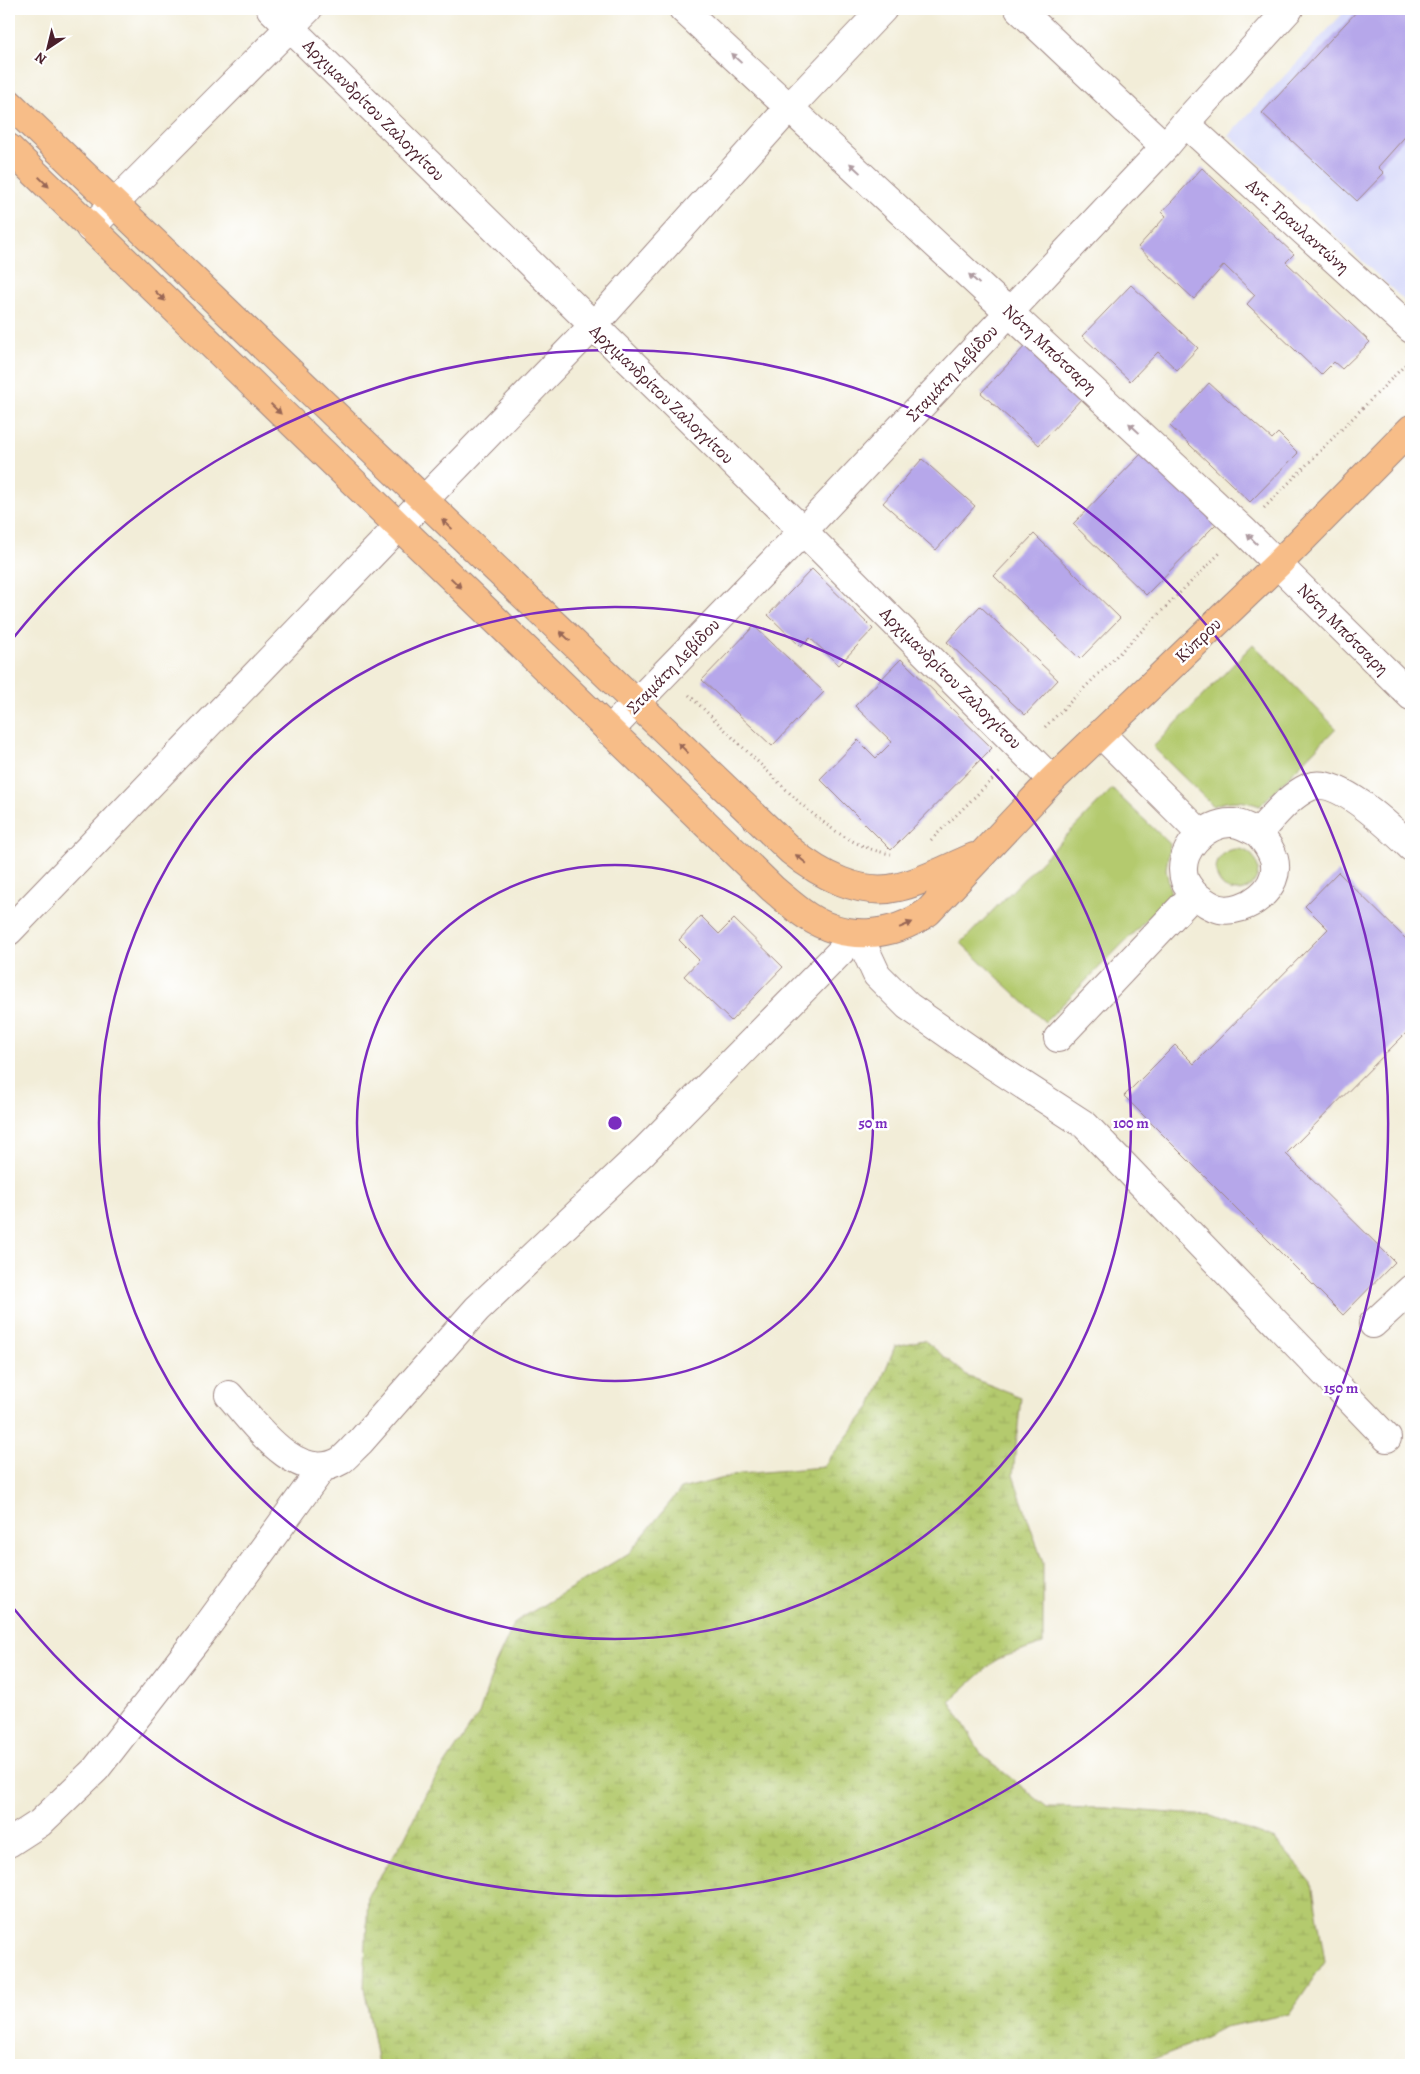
<svg xmlns="http://www.w3.org/2000/svg" width="1420" height="2074" font-family="Alegreya,serif">
<style>
.built{fill:#d5d8f9}
.grass{fill:#b4ca6e;stroke:#7f744c}
.wetland{fill:url(#wetland-marsh);stroke:#7f744c}
.building{fill:#b6a7ea}
.lines{fill:none;stroke-linecap:round;stroke-linejoin:round}
.minor-casing{stroke:#9e8682;stroke-width:30}
.major-casing{stroke:#9e8682;stroke-width:30}
.path{stroke:#9e8682;stroke-width:3;stroke-dasharray:1 4;stroke-linecap:butt}
.minor{stroke:#fff;stroke-width:28}
.major{stroke:#f7bd88;stroke-width:28}
.oneway{fill:#ae9aa0}
.oneway2{fill:#986655}
.ring{fill:none;stroke:#7b2cbf;stroke-width:2.5}
.labels{text-anchor:middle;dominant-baseline:central;stroke-width:5;stroke-linejoin:round;paint-order:stroke}
.street-label{font-size:18px;fill:#4a1f2b;stroke:#fff}
.centre{fill:#7b2cbf;stroke:#fff;stroke-width:2.5}
.ring-label{font-size:15px;text-anchor:middle;font-weight:bold;fill:#7b2cbf;stroke:#fff;stroke-width:5;stroke-linejoin:round;paint-order:stroke}
</style>
<defs>
<pattern id="wetland-marsh" width="20" height="14" patternUnits="userSpaceOnUse" patternTransform="scale(1.25)"><rect width="20" height="14" fill="#b4ca6e"/><path d="M1 5h8M5 5V1M11 12h8M15 12V8" fill="none" stroke="#9cad5f"/></pattern>
</defs>
<rect width="100%" height="100%" fill="#fff"/>
<filter id="ink" filterUnits="userSpaceOnUse"><feTurbulence type="fractalNoise" baseFrequency=".02" numOctaves="2"/><feDisplacementMap in="SourceGraphic" scale="10" xChannelSelector="R" yChannelSelector="G"/><feConvolveMatrix kernelMatrix="1 2 1 2 8 2 1 2 1" color-interpolation-filters="sRGB"/></filter>
<filter id="wash" filterUnits="userSpaceOnUse"><feTurbulence type="fractalNoise" baseFrequency=".0096" numOctaves="4" result="noise"/><feDisplacementMap in="SourceGraphic" scale="20" xChannelSelector="R" yChannelSelector="G"/><feGaussianBlur stdDeviation="1.12" result="paint"/><feColorMatrix in="noise" values="0 0 0 0 0 0 0 0 0 0 0 0 0 0 0 0 0 1.4 0 .05"/><feComposite in="paint" operator="in"/></filter>
<g filter="url(#wash)">
<rect width="100%" height="100%" fill="#f2edd8"/>
<path class="built" d="M1347 9H1411V307L1229 135Z"/>
<path class="grass" d="M1253 644 1336 728 1260 806C1243 800 1230 799 1213 806L1153 747Z
M1112 789 1170 844 1166 869 1171 895 1045 1022 961 943Z
M1216 870a21 21 0 1 1 42 0a21 21 0 1 1-42 0Z"/>
<path class="wetland" d="M924 1340 969 1377 1021 1397 1013 1475 1043 1563V1644L997 1659 950 1701 982 1755 1047 1807 1106 1808 1211 1816 1275 1840 1312 1883 1325 1961 1289 2014 1224 2027 1187 2046 1138 2065H378L364 1987 368 1895 405 1837 427 1791 479 1714 495 1665 515 1622 629 1553 681 1489 740 1474 823 1467 871 1406 895 1346Z"/>
<g id="blocks">
<path class="building" d="M1359 9H1411V130L1378 167 1384 173 1357 201 1262 113Z
M1202 168 1294 254 1286 262 1370 342 1342 369 1334 362 1321 375 1247 304 1255 295 1224 265 1194 299 1138 247 1166 216 1162 212Z
M1131 285 1198 348 1177 370 1158 352 1130 381 1082 336Z
M1026 345 1083 397 1039 445 981 393Z
M1209 383 1272 439 1278 433 1298 453 1250 502 1170 426Z
M1144 451 1218 522 1146 595 1073 524Z
M922 459 975 506 936 550 883 503Z
M1034 534 1120 618 1080 659 994 576Z
M812 569 873 629 839 665 810 638 801 647 768 615Z
M980 606 1058 680 1025 715 947 642Z
M754 626 824 692 772 746 702 680Z
M901 659 992 748 891 850 820 779 858 740 876 758 892 742 855 706Z
M1338 872 1411 944V1028L1286 1154 1395 1262 1343 1315 1124 1096 1175 1045 1194 1064 1328 929 1305 906Z
M701 916 719 934 734 919 783 967 731 1021 684 976 699 960 679 940Z"/>
</g>
</g>
<g filter="url(#ink)">
<use href="#blocks" fill-opacity="0" stroke="#9e8682" stroke-width="1"/>
<g class="lines">
<defs>
<path id="minor" d="M271 9 803 531 1052 780
M683 9 1243 530 1411 696
M1019 9 1165 147
M1185 123 1411 329
M90 228 308 9
M609 731 803 531 1165 147 1185 123 1289 9
M1101 734 1201 834
M1194 894C1202 900 1210 907 1220 909 1246 914 1282 888 1274 859 1271 849 1265 841 1258 833
M9 931 398 527 593 326 789 108 883 9
M1058 1038 1194 894C1191 890 1187 885 1185 881 1175 853 1205 821 1233 823 1242 824 1250 829 1258 833 1273 817 1289 796 1309 787 1337 775 1392 829 1411 847
M1373 1324 1411 1289
M229 1395C253 1422 297 1486 340 1461 347 1456 353 1448 360 1442L477 1309 644 1151 858 934 877 975 908 1006 994 1066 1085 1125 1387 1438
M9 1843 40 1823 96 1769 205 1629 323 1467"/>
<path id="major" d="M9 103 791 851C819 874 860 897 899 887 925 881 950 867 974 857
M9 148 773 889C784 898 795 908 807 916 845 941 891 938 928 912L1052 780 1278 564 1411 429"/>
</defs>
<use href="#minor" class="minor-casing"/>
<use href="#major" class="major-casing"/>
<path class="path" d="M1264 508 1409 361
M689 695C712 717 735 740 758 762 795 798 838 846 891 854
M1045 727 1221 552
M931 840 1000 772"/>
<use href="#minor" class="minor"/>
<use href="#major" class="major"/>
</g>
<defs><path id="oneway-solid" d="M-6-.8H1V-3.2L6.5 0L1 3.2V.8H-6Z" transform="scale(1.25)"/></defs>
<g class="oneway">
<use href="#oneway-solid" transform="translate(736 58) rotate(-137)"/>
<use href="#oneway-solid" transform="translate(855 168) rotate(-137)"/>
<use href="#oneway-solid" transform="translate(974 279) rotate(-137)"/>
<use href="#oneway-solid" transform="translate(1134 428) rotate(-137)"/>
<use href="#oneway-solid" transform="translate(1252 539) rotate(-135)"/>
</g>
<g class="oneway2">
<use href="#oneway-solid" transform="translate(44 182) rotate(45)"/>
<use href="#oneway-solid" transform="translate(160 296) rotate(44)"/>
<use href="#oneway-solid" transform="translate(276 409) rotate(44)"/>
<use href="#oneway-solid" transform="translate(447 524) rotate(-137)"/>
<use href="#oneway-solid" transform="translate(456 583) rotate(44)"/>
<use href="#oneway-solid" transform="translate(565 636) rotate(-137)"/>
<use href="#oneway-solid" transform="translate(683 748) rotate(-136)"/>
<use href="#oneway-solid" transform="translate(801 859) rotate(-141)"/>
<use href="#oneway-solid" transform="translate(906 925) rotate(-23)"/>
</g>
</g>
<g class="ring">
<circle cx="615" cy="1123" r="258"/>
<circle cx="615" cy="1123" r="516"/>
<path d="M10 642A773 773 0 1 1 10 1604"/>
</g>
<g class="labels">
<g class="street-label">
<text transform="translate(374 110) rotate(45)">Αρχιμανδρίτου Ζαλογγίτου</text>
<text transform="translate(1298 226) rotate(42)">Αντ. Τραυλαντώνη</text>
<text transform="translate(1050 349) rotate(43)">Νότη Μπότσαρη</text>
<text transform="translate(952 373) rotate(-47)">Σταμάτη Λεβίδου</text>
<text transform="translate(662 394) rotate(44)">Αρχιμανδρίτου Ζαλογγίτου</text>
<text transform="translate(1343 629) rotate(45)">Νότη Μπότσαρη</text>
<text transform="translate(1198 640) rotate(-44)">Κύπρου</text>
<text transform="translate(673 666) rotate(-46)">Σταμάτη Λεβίδου</text>
<text transform="translate(951 678) rotate(45)">Αρχιμανδρίτου Ζαλογγίτου</text>
</g>
</g>
<circle cx="615" cy="1123" r="8" class="centre"/>
<g class="ring-label">
<text x="873" y="1128">50 m</text>
<text x="1131" y="1128">100 m</text>
<text x="1341" y="1393">150 m</text>
</g>
<rect width="1420" height="2074" fill="none" stroke="#fff" stroke-width="30"/>
<g transform="translate(48 48) rotate(215)" stroke="#ffffff" stroke-width="4" paint-order="stroke">
<path d="M0-4L9 19L0 12L-9 19Z" fill="#4a1f2b"/>
<text y="-8" font-size="14" font-weight="bold" text-anchor="middle" fill="#4a1f2b">N</text>
</g>
</svg>
